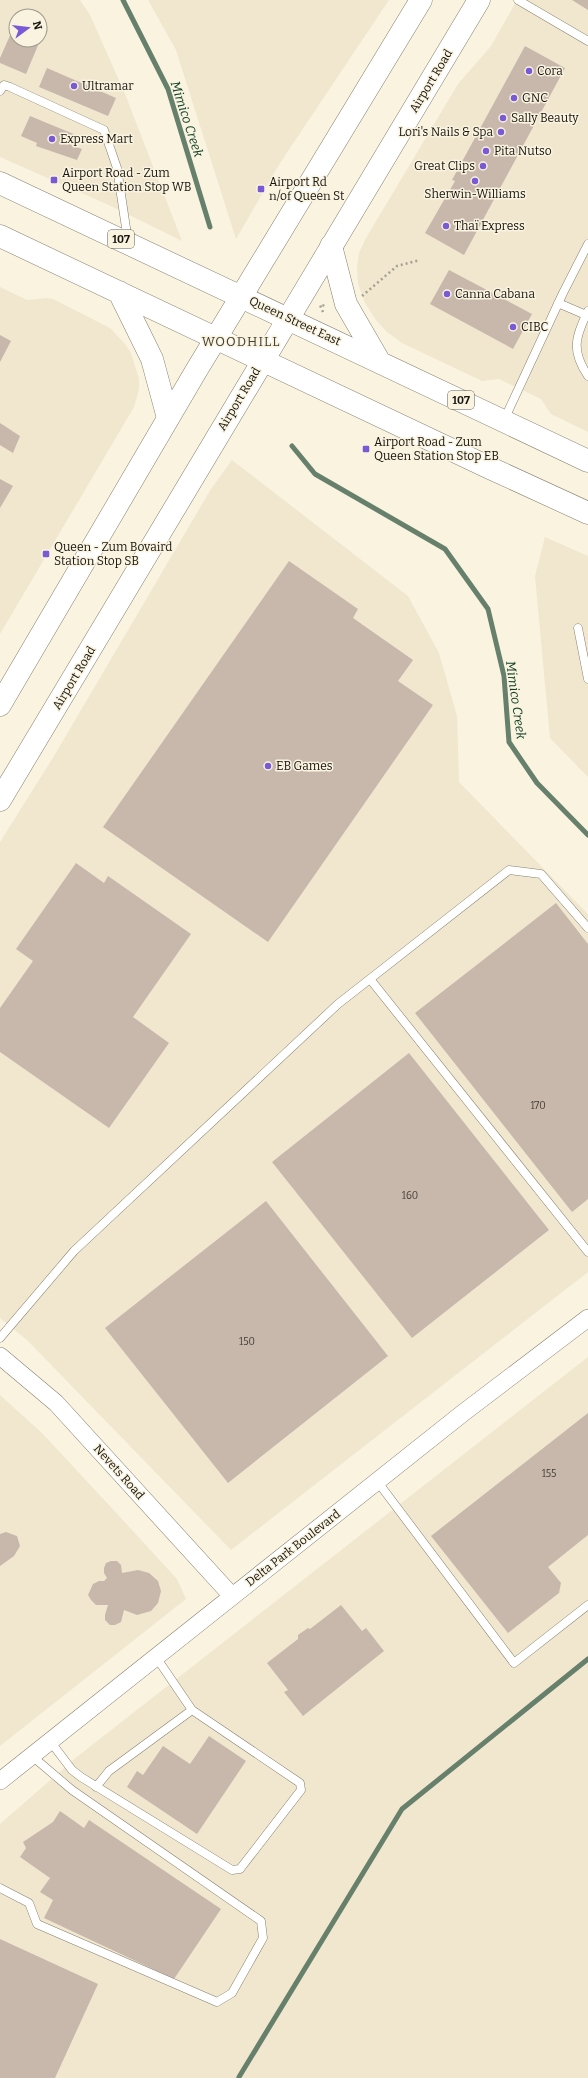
<svg xmlns="http://www.w3.org/2000/svg" width="588" height="2078" font-family="Bitter,serif">
<style>
.built{fill:#f0e7ce;fill-rule:evenodd}
.lines{fill:none;stroke-linecap:round;stroke-linejoin:round}
.stream{stroke:#66806c;stroke-width:5}
.building{fill:#c8b8ac}
.service-casing{stroke:#85806f;stroke-width:9}
.minor-casing{stroke:#85806f;stroke-width:18}
.secondary-casing{stroke:#85806f;stroke-width:23}
.primary-casing{stroke:#85806f;stroke-width:23}
.path{stroke:#a5a193;stroke-width:2.5;stroke-dasharray:2 3;stroke-linecap:butt}
.service{stroke:#fff;stroke-width:8}
.minor{stroke:#fff;stroke-width:17}
.secondary{stroke:#fff;stroke-width:22}
.primary{stroke:#fff;stroke-width:22}
.poi-dot{fill:#795ad4;stroke:#f9f3e0;stroke-width:1.5}
.labels{text-anchor:middle;dominant-baseline:central;stroke-width:3;stroke-linejoin:round;paint-order:stroke}
.number-label{font-size:10px;fill:#423c35}
.shield{fill:#f9f3e0;stroke:#59564c;stroke-width:1}
.shield-label{font-size:11px;font-weight:bold;fill:#15130d}
.poi-label{font-size:12px;fill:#15130d;stroke:#f9f3e0;text-anchor:start}
.street-label{font-size:12px;fill:#15130d;stroke:#f9f3e0}
.water-label{font-size:13px;font-style:italic;fill:#104026;stroke:#f9f3e0}
.neighbourhood-label{font-size:13px;letter-spacing:1px;fill:#464132;stroke:#f9f3e0}
</style>
<rect width="100%" height="100%" fill="#f9f3e0"/>
<path class="built" d="M0 0H80L90 15 125 94 182 241 111 206 0 157ZM16 16H40V40H16Z
M148 0H389L280 163 236 239 176 50Z
M517 0H588V432L551 414 541 399 499 379 482 381 402 343 387 332 376 320 365 303 358 284 357 268 359 253 366 238 458 84 491 46Z
M0 287 27 300 47 298 53 299 110 328 125 344 131 353 139 379V389L134 407 0 634Z
M232 460 408 596 439 653 457 716 459 782 588 914V1272L231 1550 27 1340 0 1318V842L54 756 211 489Z
M545 537 588 556V777L550 738 535 576Z
M588 1357V2078H0V1824L78 1756Z
M0 1395 42 1433 108 1504 177 1579 186 1599 0 1746Z"/>
<g class="lines">
<path class="stream" d="M123 0 168 89 210 227
M292 446 315 474 445 549 488 609 504 676 509 742 537 783 588 835
M239 2077 402 1809 588 1659"/>
</g>
<path class="building" d="M572 0H588V10Z
M12 31 16 33V40H31L39 43 26 74 0 63V58Z
M525 46 565 68 464 255 425 233 455 181 452 180Z
M47 68 116 98 108 116 39 87Z
M30 116 76 135 71 145 82 149 77 160 36 146 37 143 21 136Z
M449 270 532 314 513 349 430 304Z
M0 335 11 341 0 362Z
M0 423 20 436 13 453 0 445Z
M0 479 13 486 0 508Z
M289 561 358 609 353 618 413 660 398 681 433 705 268 942 103 827Z
M76 863 104 883 108 876 191 934 133 1017 169 1043 109 1128 0 1052V1008L33 961 16 949Z
M556 903 588 944V1199L572 1212 415 1013Z
M409 1053 549 1230 412 1338 272 1162Z
M266 1201 388 1356 228 1483 105 1328Z
M588 1413V1535L548 1567 561 1583 559 1593 508 1633 431 1536Z
M6 1532 17 1536 20 1546 14 1556 0 1566V1534Z
M111 1561H117L121 1565 122 1573 138 1570 149 1573 158 1581 161 1591 158 1603 151 1611 137 1615 124 1610 121 1622 115 1625H110L105 1620V1615L108 1605H96L91 1600 88 1595 93 1584 99 1581H104L107 1578 104 1573V1568L106 1563Z
M341 1605 362 1631 366 1628 384 1651 303 1716 284 1692 288 1690 267 1663 298 1639V1635L308 1628 310 1629Z
M209 1736 246 1761 197 1834 127 1787 137 1771 143 1775 163 1746 190 1764Z
M60 1811 84 1828 89 1820 221 1909 174 1979 44 1918 53 1900 40 1892 50 1878 20 1857 26 1848 23 1842 53 1822Z
M0 1939 98 1984 55 2078H0Z"/>
<g class="lines">
<defs>
<path id="service" d="M518 0 588 41
M0 91 4 85 10 87 104 130 117 168 128 241
M558 303 586 315
M588 311C575 337 571 351 588 376
M504 420 563 293 588 244
M578 628 588 679
M370 979 588 1252
M0 1338 74 1251 338 1004 509 870 541 874 588 928
M377 1481 514 1663 588 1605
M50 1741 72 1770 81 1777 232 1870 240 1869 301 1790 300 1783 192 1710 156 1657
M96 1787 109 1771 192 1710
M0 1888 29 1903 37 1924 217 2002 232 1993 263 1938 261 1921 72 1790 32 1756"/>
<path id="minor" d="M0 1356 56 1403 232 1596
M0 1781 463 1413 588 1318"/>
<path id="secondary" d="M0 705 196 371 421 0
M0 800 479 0"/>
<path id="primary" d="M0 183 588 461
M0 236 490 468 588 513
M331 246 346 304 379 361
M119 292 152 359 168 418"/>
</defs>
<use href="#service" class="service-casing"/>
<use href="#minor" class="minor-casing"/>
<use href="#secondary" class="secondary-casing"/>
<use href="#primary" class="primary-casing"/>
<path class="path" d="M362 296 397 266 420 260
M323 312 320 305 327 306"/>
<use href="#service" class="service"/>
<use href="#minor" class="minor"/>
<use href="#secondary" class="secondary"/>
<use href="#primary" class="primary"/>
</g>
<g class="poi-dot">
<circle cx="529" cy="71" r="4"/>
<circle cx="74" cy="86" r="4"/>
<circle cx="514" cy="98" r="4"/>
<circle cx="503" cy="118" r="4"/>
<circle cx="501" cy="132" r="4"/>
<circle cx="52" cy="139" r="4"/>
<circle cx="486" cy="151" r="4"/>
<circle cx="483" cy="166" r="4"/>
<rect x="50" y="176" width="8" height="8" rx="2"/>
<circle cx="475" cy="181" r="4"/>
<rect x="257" y="185" width="8" height="8" rx="2"/>
<circle cx="446" cy="226" r="4"/>
<circle cx="447" cy="294" r="4"/>
<circle cx="513" cy="327" r="4"/>
<rect x="362" y="445" width="8" height="8" rx="2"/>
<rect x="42" y="550" width="8" height="8" rx="2"/>
<circle cx="268" cy="766" r="4"/>
</g>
<g class="labels">
<g class="number-label">
<text x="538" y="1106">170</text>
<text x="410" y="1196">160</text>
<text x="247" y="1342">150</text>
<text x="549" y="1474">155</text>
</g>
<g class="shield">
<rect x="108" y="230" width="26" height="18" rx="3"/>
<rect x="448" y="391" width="26" height="18" rx="3"/>
</g>
<g class="shield-label">
<text x="121" y="239">107</text>
<text x="461" y="400">107</text>
</g>
<g class="poi-label">
<text x="537" y="71">Cora</text>
<text x="82" y="86">Ultramar</text>
<text x="522" y="98">GNC</text>
<text x="511" y="118">Sally Beauty</text>
<text x="493" y="132" text-anchor="end">Lori's Nails &amp; Spa</text>
<text x="60" y="139">Express Mart</text>
<text x="494" y="151">Pita Nutso</text>
<text x="475" y="166" text-anchor="end">Great Clips</text>
<text x="62" y="173">Airport Road - Zum<tspan x="62" dy="14">Queen Station Stop WB</tspan></text>
<text x="269" y="182">Airport Rd<tspan x="269" dy="14">n/of Queen St</tspan></text>
<text x="475" y="194" text-anchor="middle">Sherwin-Williams</text>
<text x="454" y="226">Thaï Express</text>
<text x="455" y="294">Canna Cabana</text>
<text x="521" y="327">CIBC</text>
<text x="374" y="442">Airport Road - Zum<tspan x="374" dy="14">Queen Station Stop EB</tspan></text>
<text x="54" y="547">Queen - Zum Bovaird<tspan x="54" dy="14">Station Stop SB</tspan></text>
<text x="276" y="766">EB Games</text>
</g>
<g class="street-label">
<text transform="translate(431 81) rotate(-59)">Airport Road</text>
<text transform="translate(295 321) rotate(25)">Queen Street East</text>
<text transform="translate(239 399) rotate(-59)">Airport Road</text>
<text transform="translate(74 678) rotate(-59)">Airport Road</text>
<text transform="translate(119 1472) rotate(48)">Nevets Road</text>
<text transform="translate(293 1548) rotate(-38)">Delta Park Boulevard</text>
</g>
<g class="water-label">
<text transform="translate(187 119) rotate(72)">Mimico Creek</text>
<text transform="translate(516 700) rotate(82)">Mimico Creek</text>
</g>
<g class="neighbourhood-label">
<text x="241" y="341">WOODHILL</text>
</g>
</g>
<g transform="translate(28 28) rotate(75)"><circle r="19" fill="#f9f3e0" stroke="#9e998c"/>
<path d="M0-3L7 15L0 10L-7 15Z" fill="#795ad4"/>
<text y="-6" font-size="11" font-weight="bold" text-anchor="middle" fill="#15130d">N</text>
</g>
</svg>
